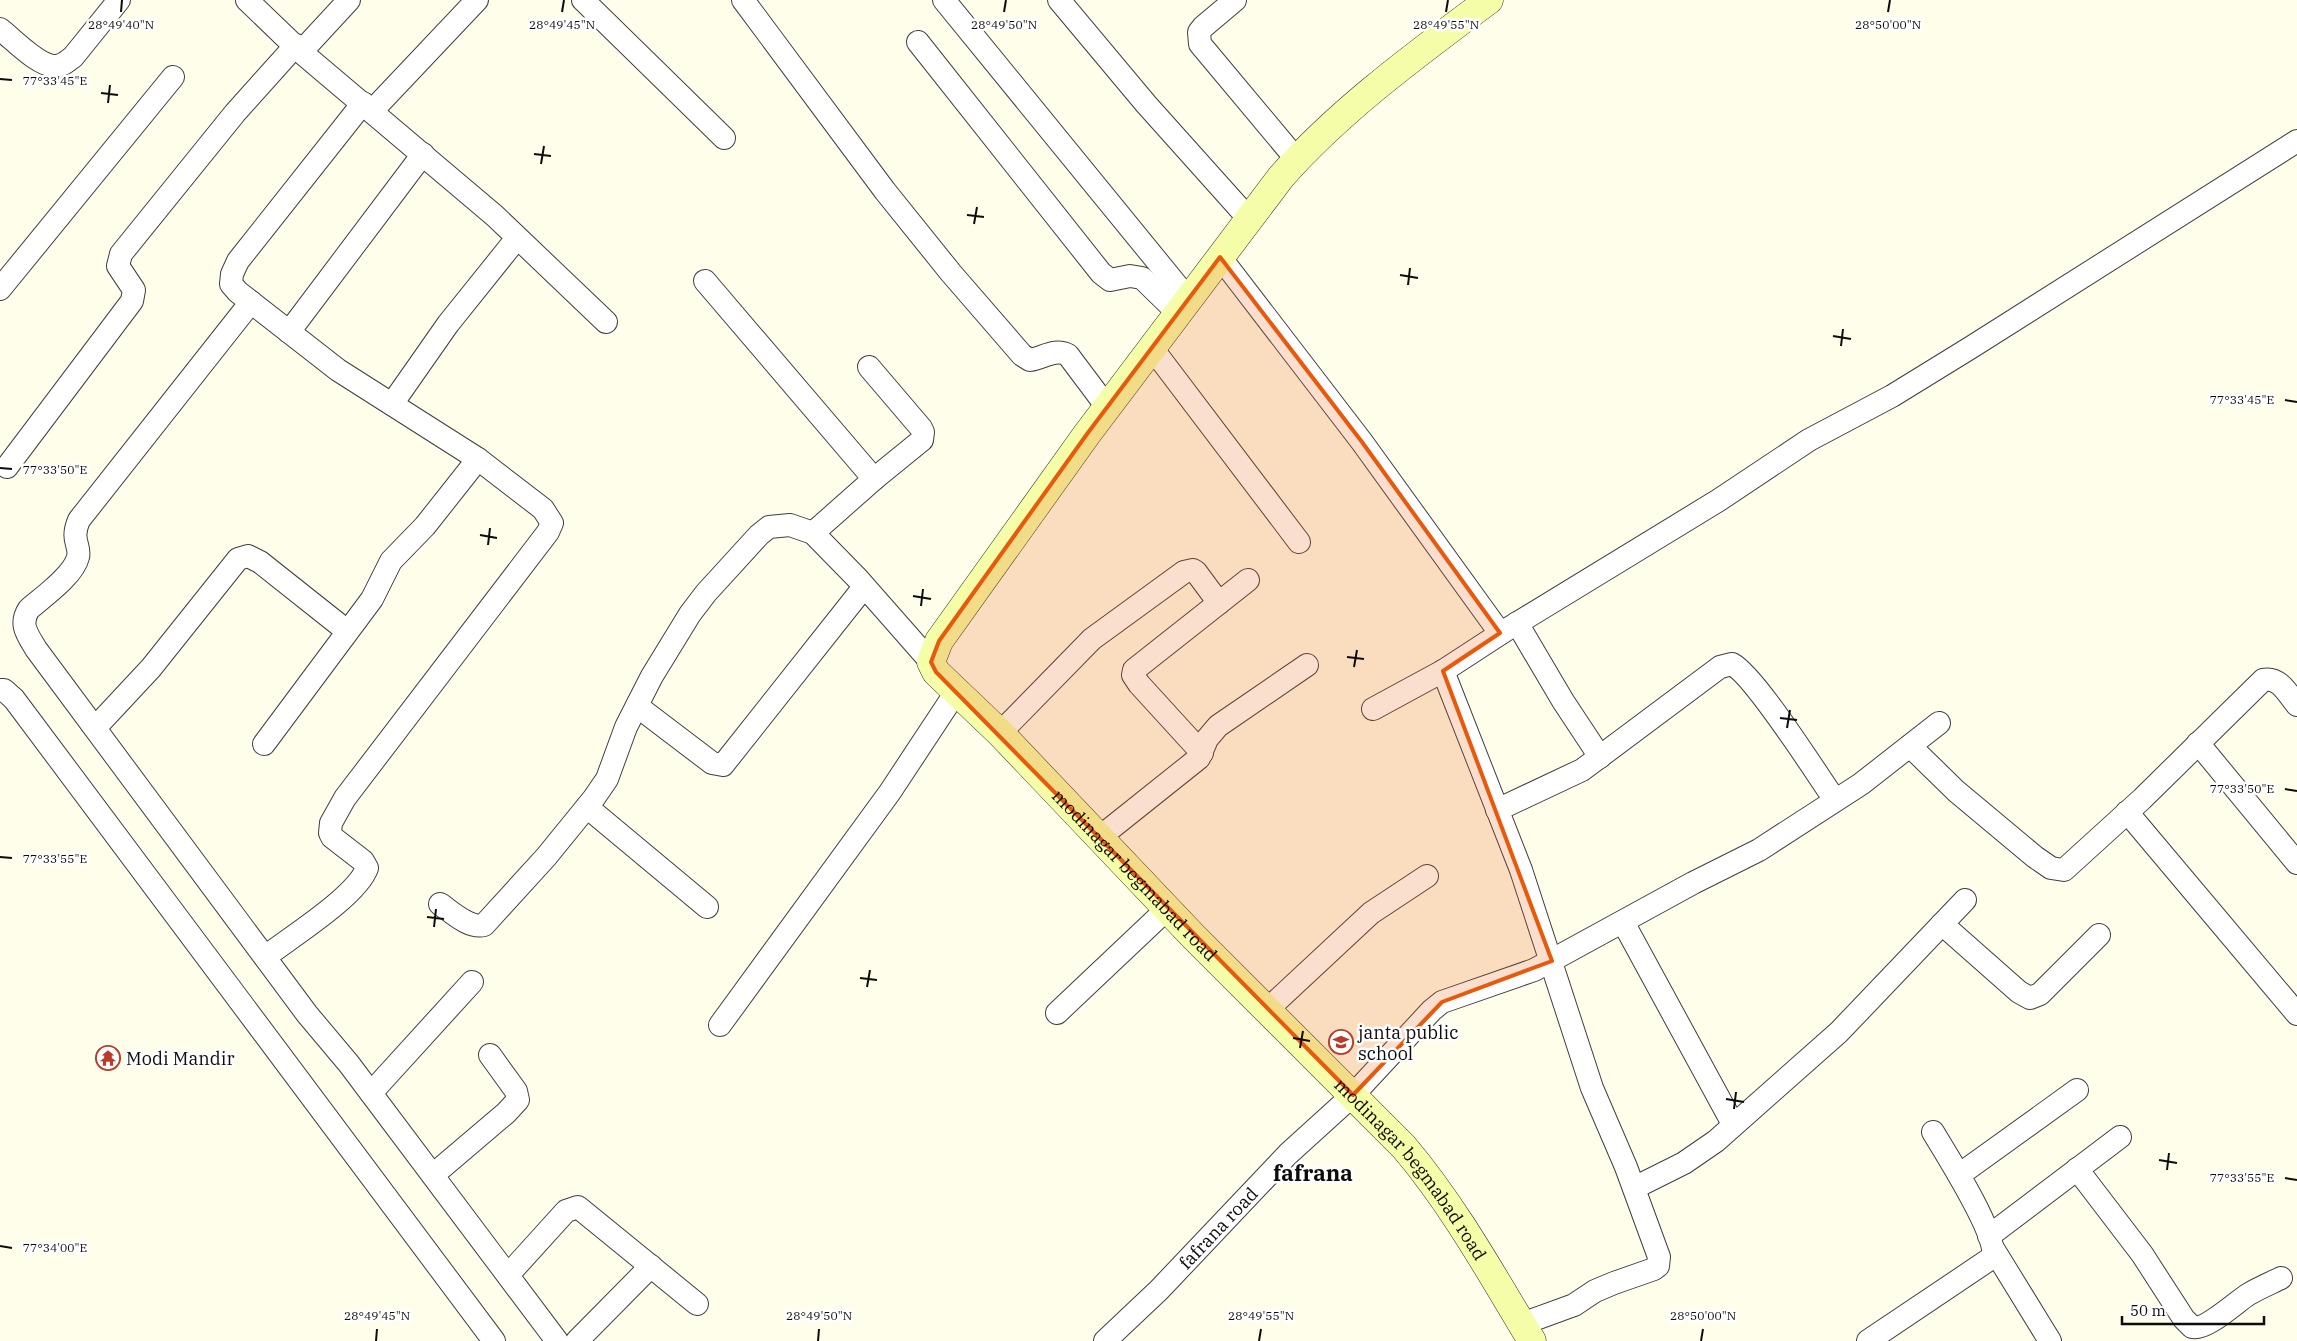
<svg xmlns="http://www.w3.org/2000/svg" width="2297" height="1341" font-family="'IBM Plex Serif',serif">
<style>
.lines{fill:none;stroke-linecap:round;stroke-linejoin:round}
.street-casing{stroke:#3f3f3f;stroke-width:24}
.secondary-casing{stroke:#2e2e2e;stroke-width:29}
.street{stroke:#fff;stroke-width:22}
.secondary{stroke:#f6fda8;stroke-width:28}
.marked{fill:#e8590c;fill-opacity:0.2;stroke:#e8590c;stroke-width:4;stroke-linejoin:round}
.ticks{fill:none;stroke:#0c0c0c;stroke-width:2}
.labels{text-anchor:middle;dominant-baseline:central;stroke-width:5;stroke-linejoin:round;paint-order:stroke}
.street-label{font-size:18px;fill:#0c0c0c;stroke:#fff}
.poi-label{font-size:18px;fill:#0c0c0c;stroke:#fff;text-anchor:start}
.district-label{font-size:22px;font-weight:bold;fill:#0c0c0c;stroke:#fff}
.ticks-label{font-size:12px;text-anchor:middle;fill:#0c0c0c;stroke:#fff;stroke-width:5;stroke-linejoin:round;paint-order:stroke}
</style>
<rect width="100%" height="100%" fill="#fffeeb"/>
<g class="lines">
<defs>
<g id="street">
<path d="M247 0 301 52 495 216 606 322"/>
<path d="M583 0 724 138"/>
<path d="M743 0 885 191 951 273 1022 355 1030 360C1043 358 1055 348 1068 355L1107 407"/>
<path d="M944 0 1188 299"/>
<path d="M1059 0 1146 104 1249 219"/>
<path d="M1235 0 1203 27 1199 32 1200 44 1297 160"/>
<path d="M0 29C13 39 38 66 55 66 63 66 67 61 73 57L119 0"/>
<path d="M918 42 1101 273 1110 280 1130 276 1142 278 1178 313"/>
<path d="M301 52 349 0"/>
<path d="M372 111 477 0"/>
<path d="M1220 257 1362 442 1500 633"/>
<path d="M705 281 874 479"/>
<path d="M0 289 173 77"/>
<path d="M251 302 79 520C70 541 81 545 78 557 74 575 43 597 29 609 19 624 27 634 36 649L307 1014 349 1064 557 1341"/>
<path d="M289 332 423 154"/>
<path d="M1152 348 1299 542"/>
<path d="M392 404 448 324 517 238"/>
<path d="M7 467 132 301 134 290 118 266 121 254 235 113 296 45"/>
<path d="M813 533 874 479 922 440 923 432 921 428 869 367"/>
<path d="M1517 623 1563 701 1600 757"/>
<path d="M1443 671 1521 870 1592 1088 1626 1167 1659 1257 1658 1266 1654 1269 1614 1283 1595 1291 1574 1305 1522 1324"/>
<path d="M0 690H4L14 699 494 1341"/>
<path d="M637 706 712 763 723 765 864 587"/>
<path d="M1373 709 1443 671 1506 630 1719 500 1809 440 1892 396 1970 348 2297 141"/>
<path d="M95 728 151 668 238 559 248 556 260 562 347 631"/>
<path d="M1000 733 1092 639 1184 572 1193 570 1196 572 1219 603"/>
<path d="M2198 743 2297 863"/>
<path d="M264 744 372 599 391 561 425 526 478 459"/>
<path d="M1910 746 1956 791 2035 857 2051 868 2064 870 2142 799 2263 680C2279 676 2288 694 2297 705"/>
<path d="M1202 753 1139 684 1133 675 1134 670 1248 580"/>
<path d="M587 807 707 907"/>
<path d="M1497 810 1582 770 1720 667 1732 664C1755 676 1816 773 1835 800"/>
<path d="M2127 812 2297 1014"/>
<path d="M1100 837 1199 758 1207 739 1218 726 1307 665"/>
<path d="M440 904C452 912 469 929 484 925L546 857 594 798 607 779 626 727 652 676 690 614 706 593 759 535 769 527 790 525 813 533 858 579 931 662"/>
<path d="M1623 922 1733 1124"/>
<path d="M1942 924 2019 992 2030 998 2040 994 2099 935"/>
<path d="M265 957C291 937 357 896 367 868L363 861 332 837 330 833 331 823 345 798 548 532 552 523 543 509 478 459 338 370 238 292 231 284 232 274 238 261 363 103"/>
<path d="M1268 1009 1371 913 1427 876"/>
<path d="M1057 1013 1167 909"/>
<path d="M720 1025 890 792 956 692"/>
<path d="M371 1093 472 982"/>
<path d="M2077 1169 2142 1254 2184 1319 2192 1327C2206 1331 2237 1301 2249 1294 2259 1288 2271 1283 2281 1278"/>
<path d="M433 1175 506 1113 518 1100 516 1091 490 1055"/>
<path d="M1959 1175 2077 1090"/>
<path d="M1634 1188 1684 1163 1716 1141 1839 1032 1965 900"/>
<path d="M1989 1236 2120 1137"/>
<path d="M1994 1250 2050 1341"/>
<path d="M508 1275 566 1211 578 1207 697 1304"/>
<path d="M577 1341 651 1266"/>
<path id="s1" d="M1105 1341 1159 1290 1288 1154 1353 1095 1432 1010 1442 1002 1534 970 1693 883 1759 850 1861 784 1939 723"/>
<path d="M1868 1341 1993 1257C1997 1234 1947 1155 1933 1132"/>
</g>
<g id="secondary">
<path id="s2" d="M1489 0C1417 54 1341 109 1281 177L1087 434 939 641 931 662 936 672 1000 733 1193 936 1404 1147C1454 1206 1492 1275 1532 1341"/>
</g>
</defs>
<use href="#street" class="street-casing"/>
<use href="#secondary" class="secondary-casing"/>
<use href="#street" class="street"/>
<use href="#secondary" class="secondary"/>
</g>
<path class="marked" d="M1220 257 1362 442 1500 633 1443 671 1552 961 1442 1002 1353 1095 936 672 931 662 939 641 1087 434Z"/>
<path class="ticks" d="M121 12 122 0M562 12 564 0M1004 12 1006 0M1446 12 1448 0M1888 12 1890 0M0 79 12 80M101 93 118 95M108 103 110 85M534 154 551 156M541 164 544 146M967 215 984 217M974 224 977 207M1400 275 1418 278M1408 285 1410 268M1833 336 1851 339M1841 346 1843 329M2285 400 2297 402M0 468 12 469M480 535 497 538M488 545 490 528M913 596 931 599M921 606 923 589M1347 657 1364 659M1354 667 1357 650M1780 718 1797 720M1787 728 1790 710M2285 789 2297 791M0 857 12 858M427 917 444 919M434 927 436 909M860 978 877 980M867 987 870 970M1293 1038 1310 1041M1300 1048 1303 1031M1726 1099 1744 1102M1734 1109 1736 1092M2159 1160 2177 1163M2167 1170 2169 1153M2285 1178 2297 1180M0 1246 12 1248M376 1341 377 1329M818 1341 819 1329M1259 1341 1261 1329M1701 1341 1703 1329"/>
<defs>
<symbol id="school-ring" viewBox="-11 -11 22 22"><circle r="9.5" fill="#fff" stroke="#b83c28" stroke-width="1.5"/><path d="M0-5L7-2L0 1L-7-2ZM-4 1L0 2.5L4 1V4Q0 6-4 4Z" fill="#b83c28"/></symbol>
<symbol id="temple-ring" viewBox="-11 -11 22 22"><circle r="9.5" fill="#fff" stroke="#b83c28" stroke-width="1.5"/><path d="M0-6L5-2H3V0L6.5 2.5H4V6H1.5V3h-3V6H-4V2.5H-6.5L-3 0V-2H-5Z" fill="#b83c28"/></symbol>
</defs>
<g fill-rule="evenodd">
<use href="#school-ring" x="1327" y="1028" width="28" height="28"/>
<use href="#temple-ring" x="94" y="1044" width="28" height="28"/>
</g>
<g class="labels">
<g class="street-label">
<text stroke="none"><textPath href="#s2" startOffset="1168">modinagar begmabad road</textPath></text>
<text stroke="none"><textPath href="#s2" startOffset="1572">modinagar begmabad road</textPath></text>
<text stroke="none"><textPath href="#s1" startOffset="160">fafrana road</textPath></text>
</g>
<g class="poi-label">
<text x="1358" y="1032">janta public<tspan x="1358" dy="21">school</tspan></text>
<text x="126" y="1058">Modi Mandir</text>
</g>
<g class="district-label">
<text x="1313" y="1172">fafrana</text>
</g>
</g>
<g class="ticks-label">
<text x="121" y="29">28°49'40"N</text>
<text x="562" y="29">28°49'45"N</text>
<text x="1004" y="29">28°49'50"N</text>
<text x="1446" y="29">28°49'55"N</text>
<text x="1888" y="29">28°50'00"N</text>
<text x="55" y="85">77°33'45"E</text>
<text x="2242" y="404">77°33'45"E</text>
<text x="55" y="474">77°33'50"E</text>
<text x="2242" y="793">77°33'50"E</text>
<text x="55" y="863">77°33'55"E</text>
<text x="2242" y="1182">77°33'55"E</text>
<text x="55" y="1252">77°34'00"E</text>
<text x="377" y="1320">28°49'45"N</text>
<text x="819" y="1320">28°49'50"N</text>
<text x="1261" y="1320">28°49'55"N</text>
<text x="1703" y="1320">28°50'00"N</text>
</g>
<path d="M2122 1316v8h142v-8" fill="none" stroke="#0c0c0c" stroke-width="2.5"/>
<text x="2130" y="1316" font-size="15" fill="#0c0c0c" stroke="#ffffff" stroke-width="4" paint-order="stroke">50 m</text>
</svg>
